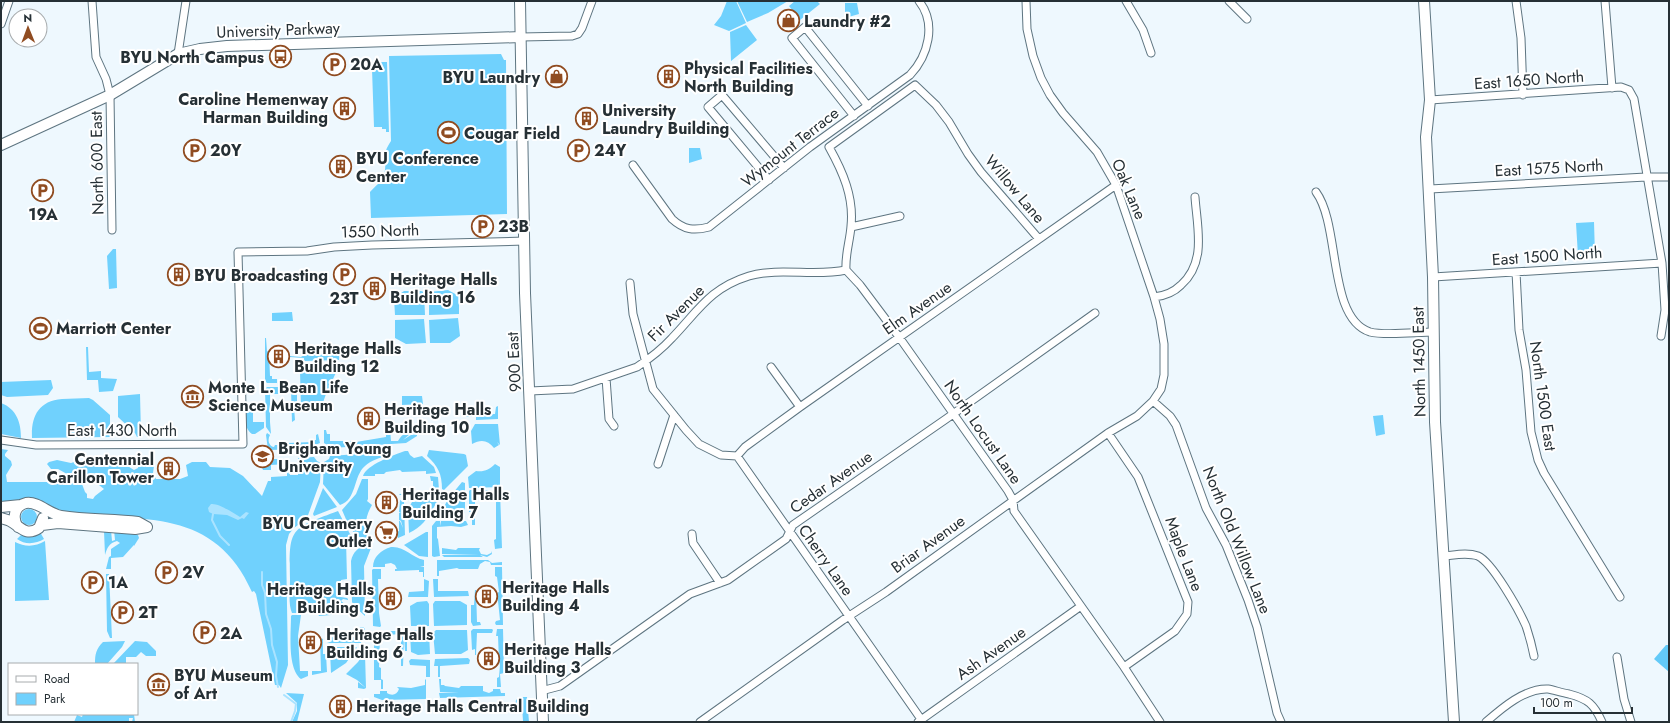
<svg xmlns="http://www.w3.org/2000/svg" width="1670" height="723" font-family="Jost,sans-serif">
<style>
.green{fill:#70d1fd}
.forest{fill:#63caf8}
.water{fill:#aae3ff}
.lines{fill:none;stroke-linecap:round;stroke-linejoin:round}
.stream{stroke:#aae3ff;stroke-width:2}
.street-casing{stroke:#5e7581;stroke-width:9}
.secondary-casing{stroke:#5e7581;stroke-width:12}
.street{stroke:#fff;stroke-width:7}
.secondary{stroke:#fff;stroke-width:10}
.labels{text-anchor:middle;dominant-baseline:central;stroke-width:4;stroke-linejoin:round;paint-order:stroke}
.poi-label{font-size:16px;font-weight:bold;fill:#263035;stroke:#fff;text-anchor:start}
.street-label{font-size:16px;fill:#263035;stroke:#fff}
</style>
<rect width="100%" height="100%" fill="#eef8fe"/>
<path class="green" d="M727 1H736L746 23 729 31 714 25 721 16Z
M737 1H788L768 13 747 22Z
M795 1H817L820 4 800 20 789 6Z
M845 3H857L859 14 845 18Z
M746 25 757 40 731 61 730 32Z
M501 54 504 60H506L507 214 371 218 370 192C375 186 381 183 384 175 388 160 380 157 391 141L389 56Z
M378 62H387L389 132H386V129H382V127H374L372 69Z
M689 148H700L702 159 689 163Z
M1594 222 1595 255 1578 256 1576 223Z
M113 249H116L117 288 109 289 107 256Z
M448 290 459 296V314L429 315V292Z
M404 291H421L424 292 425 315H395L394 298Z
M292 312 293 321H272V313Z
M458 318 460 336 450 343H430L429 320Z
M424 319 426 343 406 344 395 338V320Z
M265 338H266L267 351 269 352 270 376H272V379H277V383H267L265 381Z
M86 347H88L89 372 101 371V378L117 379 113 391 99 392 98 380H87Z
M337 347 340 348 339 360 304 361V358L290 357V356L301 357 304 355 336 354Z
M304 364H340L326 394 320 411 308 412 301 408 300 371Z
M51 380 53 388 48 395 7 397 1 395V382Z
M294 386 297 388V407L294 408 295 420 292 422 291 390 284 389V388Z
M267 387H280L282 388V390H279V394H270V422L271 434 266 427 265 389Z
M140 394 141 434 140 437H137L135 433 118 417V396Z
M402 396H422L423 404 402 405Z
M62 399 89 398 93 400 110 415V437L32 438C31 417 38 401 62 399Z
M1 403C17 409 21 423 21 438L1 434Z
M256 403 257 407 263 408 253 410V422H264V428L255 434H252C242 427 243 407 256 403Z
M498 406V419L476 420V417H464V415L495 414 496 407Z
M1383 415 1385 434 1376 436 1373 416Z
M475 424H498L500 445 497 442 499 445 494 448C488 440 481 439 472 444L471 431Z
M390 428 391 441H398C402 434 408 430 416 429V433L410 434 403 440 411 435 417 434V436L406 443 332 448 324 443V430H326L327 434H330V441H355L356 442 386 437V430Z
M267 433 270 435C267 440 269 446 274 447L275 445H288V443L312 442 313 440H316V435L318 434 320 443 315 445 312 449 268 450 266 435Z
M1 449 8 450 5 454V456L11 461 12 465 6 475 7 482H47L48 480 82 484 85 492 87 494V498L93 499 95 496 104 489 99 485 104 481 103 475 97 473 86 474 78 471 67 474 58 469H51L47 464 49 462 57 460 71 463 80 460 92 464 101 459 110 461 118 460 134 470 138 468 139 462 145 460 154 466 153 473 156 479H180L188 476 186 465 192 462H206L210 467 230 468 243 476 262 496 268 481H271V477L287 476V471H289L290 475H298V458L314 457 317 461 321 463 320 482 307 518 294 528 289 534 286 545 288 665 281 688 279 685H275L256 594 254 591 252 592C215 508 143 520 67 515 62 514 57 512 52 511 36 507 18 506 1 504Z
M429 450 464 454 466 455 468 466 444 490 442 489C442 474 438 466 427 456Z
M405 451H408L410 455 414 458 422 456 434 467 436 473 426 474V471L402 472 400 470 386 472 384 474H375V476H363C366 465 394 455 405 451Z
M386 452 388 455C380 458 371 460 365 466 353 476 357 500 340 505L323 484 324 462 329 459 330 456Z
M258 456 270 459H288L289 469H287L286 464 271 465V470H263L260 462 256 459Z
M495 464 500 467V487L469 488 468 477 476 471C484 472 489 470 495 464Z
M430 476 438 477 439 490C431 496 422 498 412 498V495H400L399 494 430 492V490H433V481H431Z
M362 479H368V499L367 501 372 505C365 517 364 527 369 540 352 538 348 523 342 510L356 494Z
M462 482 465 483V513L458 517H439L448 499Z
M323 488 337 507 314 516 313 514Z
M470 490H489L490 491 489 495 487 494 479 495V492H475V525H472V512H469V491Z
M494 490 500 491 502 548 495 549 494 540 496 539V498H493Z
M438 496H439V498C431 512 425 526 409 533L408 509 412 502 424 501Z
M400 500 404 502 405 535 398 538 396 532 399 531V521H400L403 528 401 521 399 520V513H401L399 512Z
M21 517a8 8 0 1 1 16 0a8 8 0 1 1-16 0Z
M338 511 350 534 358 541 355 544 354 539H346L347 579 341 580V597L347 598 348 599V600L343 599 341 601 353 611 351 613 353 615 355 613 358 616 343 614 319 616 316 610 312 609 303 613H292C288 604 290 589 290 579 289 527 290 529 338 511Z
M436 521H440L441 526V521H466L468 525 461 527 451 526 437 527V538L438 539 440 556 434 557 432 556V526Z
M111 530 112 541 115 540 114 530 138 535 139 538 134 546 133 545V546L123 557 111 558V569H106L109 557 111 556V549L120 543 117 541C109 543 107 548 105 555L104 531Z
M40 532 44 539C36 544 25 545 17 539L22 534Z
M426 532H428V557L419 556 404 545Z
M45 541 49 600 15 601V542C25 547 35 547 45 541Z
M367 545 371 548 364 566 365 616 355 607 352 602 351 561C353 552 358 547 367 545Z
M391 547C405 546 411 557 424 560V566L420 567H424V577H423V572H419V570L395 571V569H397L395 565 391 563 385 564V567H373C373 557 381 550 391 547Z
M442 548 456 550 458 548H480L479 550 481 554 487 555 491 553V551L492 554 487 557 480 555 483 557H444L442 555 479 554H442Z
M437 560H488L492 563 502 562V565H491L490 562 485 561 480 564 478 569H459L457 568 439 571V576H437Z
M495 567H502L503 625H496L495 623 496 621 500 620 498 601 497 593 499 592 497 577 495 576Z
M373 569H381V579H378L379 613 381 626 380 627 373 626 372 570Z
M106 574H109L112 638H110L107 631Z
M424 579 429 581 428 597H408L409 592 424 591Z
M433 579H438V591C449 591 457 591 468 591L469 596 434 597Z
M475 590H476L477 622H480L481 625 473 626 471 622V605H474Z
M427 601 429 604V626H411L410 606 417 602Z
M435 601H460L467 605V625L434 626 433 604Z
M292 615H301L298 636 300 671H308V676L301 679C287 668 291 633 291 616Z
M360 627H363L365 629 361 643H330L327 642V638L334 637 346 638 358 636Z
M473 629H492L493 630 492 633H477L476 655H475V649L472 650 471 631Z
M497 629H503L504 673 500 674 501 687H497V678L499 677 500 665 499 661 498 636H496Z
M412 630 429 631 430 654 418 655 411 652 410 633Z
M436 630H467L468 650 461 654H435L433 633Z
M386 631H399L400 633 401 631 407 632V651H405L404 636 403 666H401V634L386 635Z
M320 638 323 639V654H326L327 672 312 675V671H321Z
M374 638H380L379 667 381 668V679L383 680V689H381V680H374Z
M125 641 122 647 107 664H95C95 654 96 649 103 642Z
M135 641 147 642 156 651V656H146L141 652 136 657H126V664H113Z
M337 647H356L357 648 346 663 331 673 330 651Z
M364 653 365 654 366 688 364 689 358 688V682L366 688 357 680 346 674 358 662Z
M468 658 470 660 469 664 440 666V677H438V666H434L435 659Z
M411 659 430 660V677H426V666L410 665 409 661Z
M425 679 426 680V699L382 700 374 697V694H380V691H387V693C392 696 397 695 399 689L397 687 411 688 425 685Z
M439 679H441V685H444L445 686 459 688 461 686H483V691L489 693 493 691V689H500L501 693H505V696L440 698 439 693 459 692H440Z
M286 693 304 694 297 722H292L297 711V703Z
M520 697H527L529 722 523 721 522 706H515L516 700Z
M83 714H134L135 722H132L133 718H129V722H74L77 715 82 717Z"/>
<path class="forest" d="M1666 645H1669V672L1654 659Z"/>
<path class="water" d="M211 504C219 503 233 513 240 517L246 512 249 513 244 519 242 518 238 520 227 515 213 514 209 512 208 508Z"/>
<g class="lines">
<path class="stream" d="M213 514 212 520 220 536 229 545
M262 572V585L265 593 266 614 271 629 272 645 277 662 276 676 278 687
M284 695 296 704 295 711 291 722"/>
<defs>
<path id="street" d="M92 1 96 57 106 79 110 95 112 230
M1126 1 1143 30 1151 53
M1229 1 1247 19
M1516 1 1521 38 1523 95
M1605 1 1612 88
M1 24 9 1
M521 37 572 36 578 34 582 28 592 1
M178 54 186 1
M1430 100 1621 87 1629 90 1634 99 1662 263 1665 310 1661 336
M854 116 792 38 805 27 868 106
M633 165 672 219C684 230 694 231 709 227L810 147 910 75C928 56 937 24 919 1
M769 180 708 107 722 95 784 168
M1430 189 1646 177H1669
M1316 192C1341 226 1327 318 1370 332 1385 336 1417 332 1434 332
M851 227 900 216
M1039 239 981 172 968 154 949 122 936 105 915 85 829 147C843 172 854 197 851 226 850 241 845 254 846 270L860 285 899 337 1008 491 1013 500 1014 511 1124 667 1160 722
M1516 272 1519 330 1526 370 1531 432 1538 460 1544 473 1620 597
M1433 277 1662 263
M630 283 633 314 653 389 686 430 699 444 721 455 737 456 923 722
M1154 297C1164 296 1174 292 1181 285 1207 262 1197 227 1195 197
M771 367 800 407
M606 378 609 419 614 426
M530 391 573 389 637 367C649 359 662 349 672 338 698 311 710 288 749 276 781 267 814 277 846 270
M1153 401 1170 416 1176 425 1206 508 1226 545 1248 600 1257 627 1277 713 1281 722
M1108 433 1138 477 1188 602 1187 614 1175 631 1124 667
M1 440 36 445 243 444 238 252 307 251 334 247 372 245 525 241
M737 456 745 447 800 407 1116 185
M658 464 674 415
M692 534 693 543 720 583
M1444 556C1455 555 1467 552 1478 556 1492 562 1519 610 1526 626 1529 635 1532 646 1534 656
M1617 657 1624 699 1631 722
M541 691 560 686 690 594 728 580 786 539 793 525 946 419 1095 313
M700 722 843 620 886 592 1017 498 1108 433 1137 416 1153 401 1161 389 1164 375V344L1160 319 1154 297 1116 185 1097 152 1063 113 1050 95 1041 78 1033 56 1027 29 1026 1
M918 722 1081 606
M1486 722C1502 708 1525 688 1548 689 1554 690 1562 693 1569 694 1588 699 1594 704 1602 722"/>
<path id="secondary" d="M520 1 525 293 543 722
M1424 1 1430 100 1426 137 1433 277 1435 422 1454 722
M1 145 110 95 178 54 200 49 227 46 521 37
M1 507 21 505
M1 518C4 519 8 520 10 521 21 527 26 537 39 528L43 518
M42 525 58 523 135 529 147 527
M18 527C12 518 14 506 26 503 38 501 49 514 61 516 86 520 112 519 138 522L147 527"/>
</defs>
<use href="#street" class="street-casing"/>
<use href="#secondary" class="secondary-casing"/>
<use href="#street" class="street"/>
<use href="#secondary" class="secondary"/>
</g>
<defs>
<symbol id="shop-ring" viewBox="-11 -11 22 22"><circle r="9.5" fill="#fff" stroke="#904c21" stroke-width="1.5"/><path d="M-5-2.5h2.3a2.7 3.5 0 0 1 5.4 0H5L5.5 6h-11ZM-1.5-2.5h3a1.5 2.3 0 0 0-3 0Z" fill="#904c21"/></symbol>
<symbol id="bus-ring" viewBox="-11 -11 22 22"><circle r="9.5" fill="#fff" stroke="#904c21" stroke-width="1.5"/><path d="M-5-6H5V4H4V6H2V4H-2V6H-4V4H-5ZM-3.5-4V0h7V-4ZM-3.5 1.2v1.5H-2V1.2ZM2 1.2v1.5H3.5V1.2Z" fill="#904c21"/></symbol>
<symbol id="parking-ring" viewBox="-11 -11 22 22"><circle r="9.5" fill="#fff" stroke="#904c21" stroke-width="1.5"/><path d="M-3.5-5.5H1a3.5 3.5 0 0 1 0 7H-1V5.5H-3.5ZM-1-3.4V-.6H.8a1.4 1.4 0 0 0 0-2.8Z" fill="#904c21"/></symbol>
<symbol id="building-ring" viewBox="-11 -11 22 22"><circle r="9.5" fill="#fff" stroke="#904c21" stroke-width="1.5"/><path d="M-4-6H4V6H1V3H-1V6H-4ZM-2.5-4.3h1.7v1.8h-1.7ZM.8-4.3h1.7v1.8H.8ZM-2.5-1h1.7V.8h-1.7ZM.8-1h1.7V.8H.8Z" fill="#904c21"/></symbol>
<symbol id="stadium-ring" viewBox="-11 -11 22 22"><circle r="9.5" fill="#fff" stroke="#904c21" stroke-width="1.5"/><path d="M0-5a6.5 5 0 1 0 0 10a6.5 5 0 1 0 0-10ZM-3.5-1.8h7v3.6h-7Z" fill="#904c21"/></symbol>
<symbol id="museum-ring" viewBox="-11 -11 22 22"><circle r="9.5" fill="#fff" stroke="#904c21" stroke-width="1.5"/><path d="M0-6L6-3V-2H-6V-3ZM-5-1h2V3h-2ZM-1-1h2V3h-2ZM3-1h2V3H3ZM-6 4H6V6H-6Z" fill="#904c21"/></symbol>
<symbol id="university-ring" viewBox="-11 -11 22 22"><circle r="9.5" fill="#fff" stroke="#904c21" stroke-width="1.5"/><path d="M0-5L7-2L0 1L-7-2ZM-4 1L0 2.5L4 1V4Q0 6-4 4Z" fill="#904c21"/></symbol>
<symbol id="supermarket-ring" viewBox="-11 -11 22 22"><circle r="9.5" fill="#fff" stroke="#904c21" stroke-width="1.5"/><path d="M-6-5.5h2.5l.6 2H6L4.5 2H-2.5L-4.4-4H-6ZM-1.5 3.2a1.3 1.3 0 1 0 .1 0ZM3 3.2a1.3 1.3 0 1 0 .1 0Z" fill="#904c21"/></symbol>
</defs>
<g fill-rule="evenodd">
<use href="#shop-ring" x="776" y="8" width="25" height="25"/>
<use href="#bus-ring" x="268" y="44" width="25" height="25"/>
<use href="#parking-ring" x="322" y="52" width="25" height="25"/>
<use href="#shop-ring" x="544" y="64" width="25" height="25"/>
<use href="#building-ring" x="656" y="64" width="25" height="25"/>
<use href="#building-ring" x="332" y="96" width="25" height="25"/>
<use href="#building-ring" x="574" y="106" width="25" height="25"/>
<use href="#stadium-ring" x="436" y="120" width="25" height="25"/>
<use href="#parking-ring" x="182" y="138" width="25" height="25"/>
<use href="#parking-ring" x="566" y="138" width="25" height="25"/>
<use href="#building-ring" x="328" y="154" width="25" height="25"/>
<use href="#parking-ring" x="30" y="178" width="25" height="25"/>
<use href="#parking-ring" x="470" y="214" width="25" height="25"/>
<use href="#building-ring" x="166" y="262" width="25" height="25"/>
<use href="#parking-ring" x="332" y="262" width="25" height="25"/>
<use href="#building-ring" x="362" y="276" width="25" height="25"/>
<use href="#stadium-ring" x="28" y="316" width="25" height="25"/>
<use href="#building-ring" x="266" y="344" width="25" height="25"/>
<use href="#museum-ring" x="180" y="384" width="25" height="25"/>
<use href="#building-ring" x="356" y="406" width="25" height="25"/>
<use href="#university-ring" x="250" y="444" width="25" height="25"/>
<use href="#building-ring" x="156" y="456" width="25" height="25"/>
<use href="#building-ring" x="374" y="490" width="25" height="25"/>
<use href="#supermarket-ring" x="374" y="520" width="25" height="25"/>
<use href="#parking-ring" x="154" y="560" width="25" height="25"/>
<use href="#parking-ring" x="80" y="570" width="25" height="25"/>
<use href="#building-ring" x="474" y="584" width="25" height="25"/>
<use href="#building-ring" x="378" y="586" width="25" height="25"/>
<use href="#parking-ring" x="110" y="600" width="25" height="25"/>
<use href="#parking-ring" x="192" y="620" width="25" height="25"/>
<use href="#building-ring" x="298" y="630" width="25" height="25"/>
<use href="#building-ring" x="476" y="646" width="25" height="25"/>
<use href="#museum-ring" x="146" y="672" width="25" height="25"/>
<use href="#building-ring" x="328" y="694" width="25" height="25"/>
</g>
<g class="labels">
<g class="poi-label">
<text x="804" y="21">Laundry #2</text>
<text x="264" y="57" text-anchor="end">BYU North Campus</text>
<text x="350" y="64">20A</text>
<text x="684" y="68">Physical Facilities<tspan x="684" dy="18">North Building</tspan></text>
<text x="540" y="77" text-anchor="end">BYU Laundry</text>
<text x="328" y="99" text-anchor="end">Caroline Hemenway<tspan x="328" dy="18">Harman Building</tspan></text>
<text x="602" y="110">University<tspan x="602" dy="18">Laundry Building</tspan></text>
<text x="464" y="133">Cougar Field</text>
<text x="210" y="150">20Y</text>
<text x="594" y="150">24Y</text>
<text x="356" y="158">BYU Conference<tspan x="356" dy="18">Center</tspan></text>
<text x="43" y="214" text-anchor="middle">19A</text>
<text x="498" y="226">23B</text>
<text x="194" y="275">BYU Broadcasting</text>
<text x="390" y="279">Heritage Halls<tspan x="390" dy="18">Building 16</tspan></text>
<text x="344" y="298" text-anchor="middle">23T</text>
<text x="56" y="328">Marriott Center</text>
<text x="294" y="348">Heritage Halls<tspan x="294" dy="18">Building 12</tspan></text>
<text x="208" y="387">Monte L. Bean Life<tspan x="208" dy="18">Science Museum</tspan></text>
<text x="384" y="409">Heritage Halls<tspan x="384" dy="18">Building 10</tspan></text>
<text x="278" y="448">Brigham Young<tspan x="278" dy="18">University</tspan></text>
<text x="154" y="459" text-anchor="end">Centennial<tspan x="154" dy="18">Carillon Tower</tspan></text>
<text x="402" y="494">Heritage Halls<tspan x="402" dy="18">Building 7</tspan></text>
<text x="372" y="523" text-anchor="end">BYU Creamery<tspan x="372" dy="18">Outlet</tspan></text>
<text x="182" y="572">2V</text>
<text x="108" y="582">1A</text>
<text x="502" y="587">Heritage Halls<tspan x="502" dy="18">Building 4</tspan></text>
<text x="374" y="589" text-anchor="end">Heritage Halls<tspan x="374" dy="18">Building 5</tspan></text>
<text x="138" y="612">2T</text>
<text x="220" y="633">2A</text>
<text x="326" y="634">Heritage Halls<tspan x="326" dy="18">Building 6</tspan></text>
<text x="504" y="649">Heritage Halls<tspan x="504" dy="18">Building 3</tspan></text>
<text x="174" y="675">BYU Museum<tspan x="174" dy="18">of Art</tspan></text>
<text x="356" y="706">Heritage Halls Central Building</text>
</g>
<g class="street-label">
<text transform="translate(278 30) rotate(-2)">University Parkway</text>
<text transform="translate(1529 80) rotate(-4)">East 1650 North</text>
<text transform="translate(790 147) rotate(-38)">Wymount Terrace</text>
<text transform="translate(97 163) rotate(-91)">North 600 East</text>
<text transform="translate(1549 168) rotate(-3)">East 1575 North</text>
<text transform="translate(1015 189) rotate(50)">Willow Lane</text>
<text transform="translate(1129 189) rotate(67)">Oak Lane</text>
<text transform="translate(380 231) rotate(-2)">1550 North</text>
<text transform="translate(1547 256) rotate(-4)">East 1500 North</text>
<text transform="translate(917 308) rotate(-35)">Elm Avenue</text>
<text transform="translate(676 313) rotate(-45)">Fir Avenue</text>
<text transform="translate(514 362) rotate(-93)">900 East</text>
<text transform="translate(1419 362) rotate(-91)">North 1450 East</text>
<text transform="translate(1543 396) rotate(82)">North 1500 East</text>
<text x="122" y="430">East 1430 North</text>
<text transform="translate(983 432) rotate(55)">North Locust Lane</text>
<text transform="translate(831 482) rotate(-35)">Cedar Avenue</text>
<text transform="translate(1237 540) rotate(68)">North Old Willow Lane</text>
<text transform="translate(928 544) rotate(-36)">Briar Avenue</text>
<text transform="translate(1184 554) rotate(69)">Maple Lane</text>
<text transform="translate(826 560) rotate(55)">Cherry Lane</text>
<text transform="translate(991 653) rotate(-35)">Ash Avenue</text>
</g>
</g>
<rect width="1670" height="723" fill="none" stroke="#263035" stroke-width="4"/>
<rect x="8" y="663" width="130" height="52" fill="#ffffff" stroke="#a8acae"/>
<rect x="16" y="676" width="20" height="6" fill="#ffffff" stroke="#a8acae"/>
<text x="44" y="683" font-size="12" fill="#263035">Road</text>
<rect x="16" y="693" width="20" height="12" fill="#70d1fd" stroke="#a8acae"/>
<text x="44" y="703" font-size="12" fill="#263035">Park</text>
<g transform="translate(28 28) rotate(359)"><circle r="19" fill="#ffffff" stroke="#a8acae"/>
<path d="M0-3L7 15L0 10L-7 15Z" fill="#904c21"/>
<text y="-6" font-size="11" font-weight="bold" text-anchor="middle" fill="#263035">N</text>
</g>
<path d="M1534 707v6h98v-6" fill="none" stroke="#263035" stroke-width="2"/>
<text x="1540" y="707" font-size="12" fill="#263035" stroke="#ffffff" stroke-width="3" paint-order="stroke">100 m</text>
</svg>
